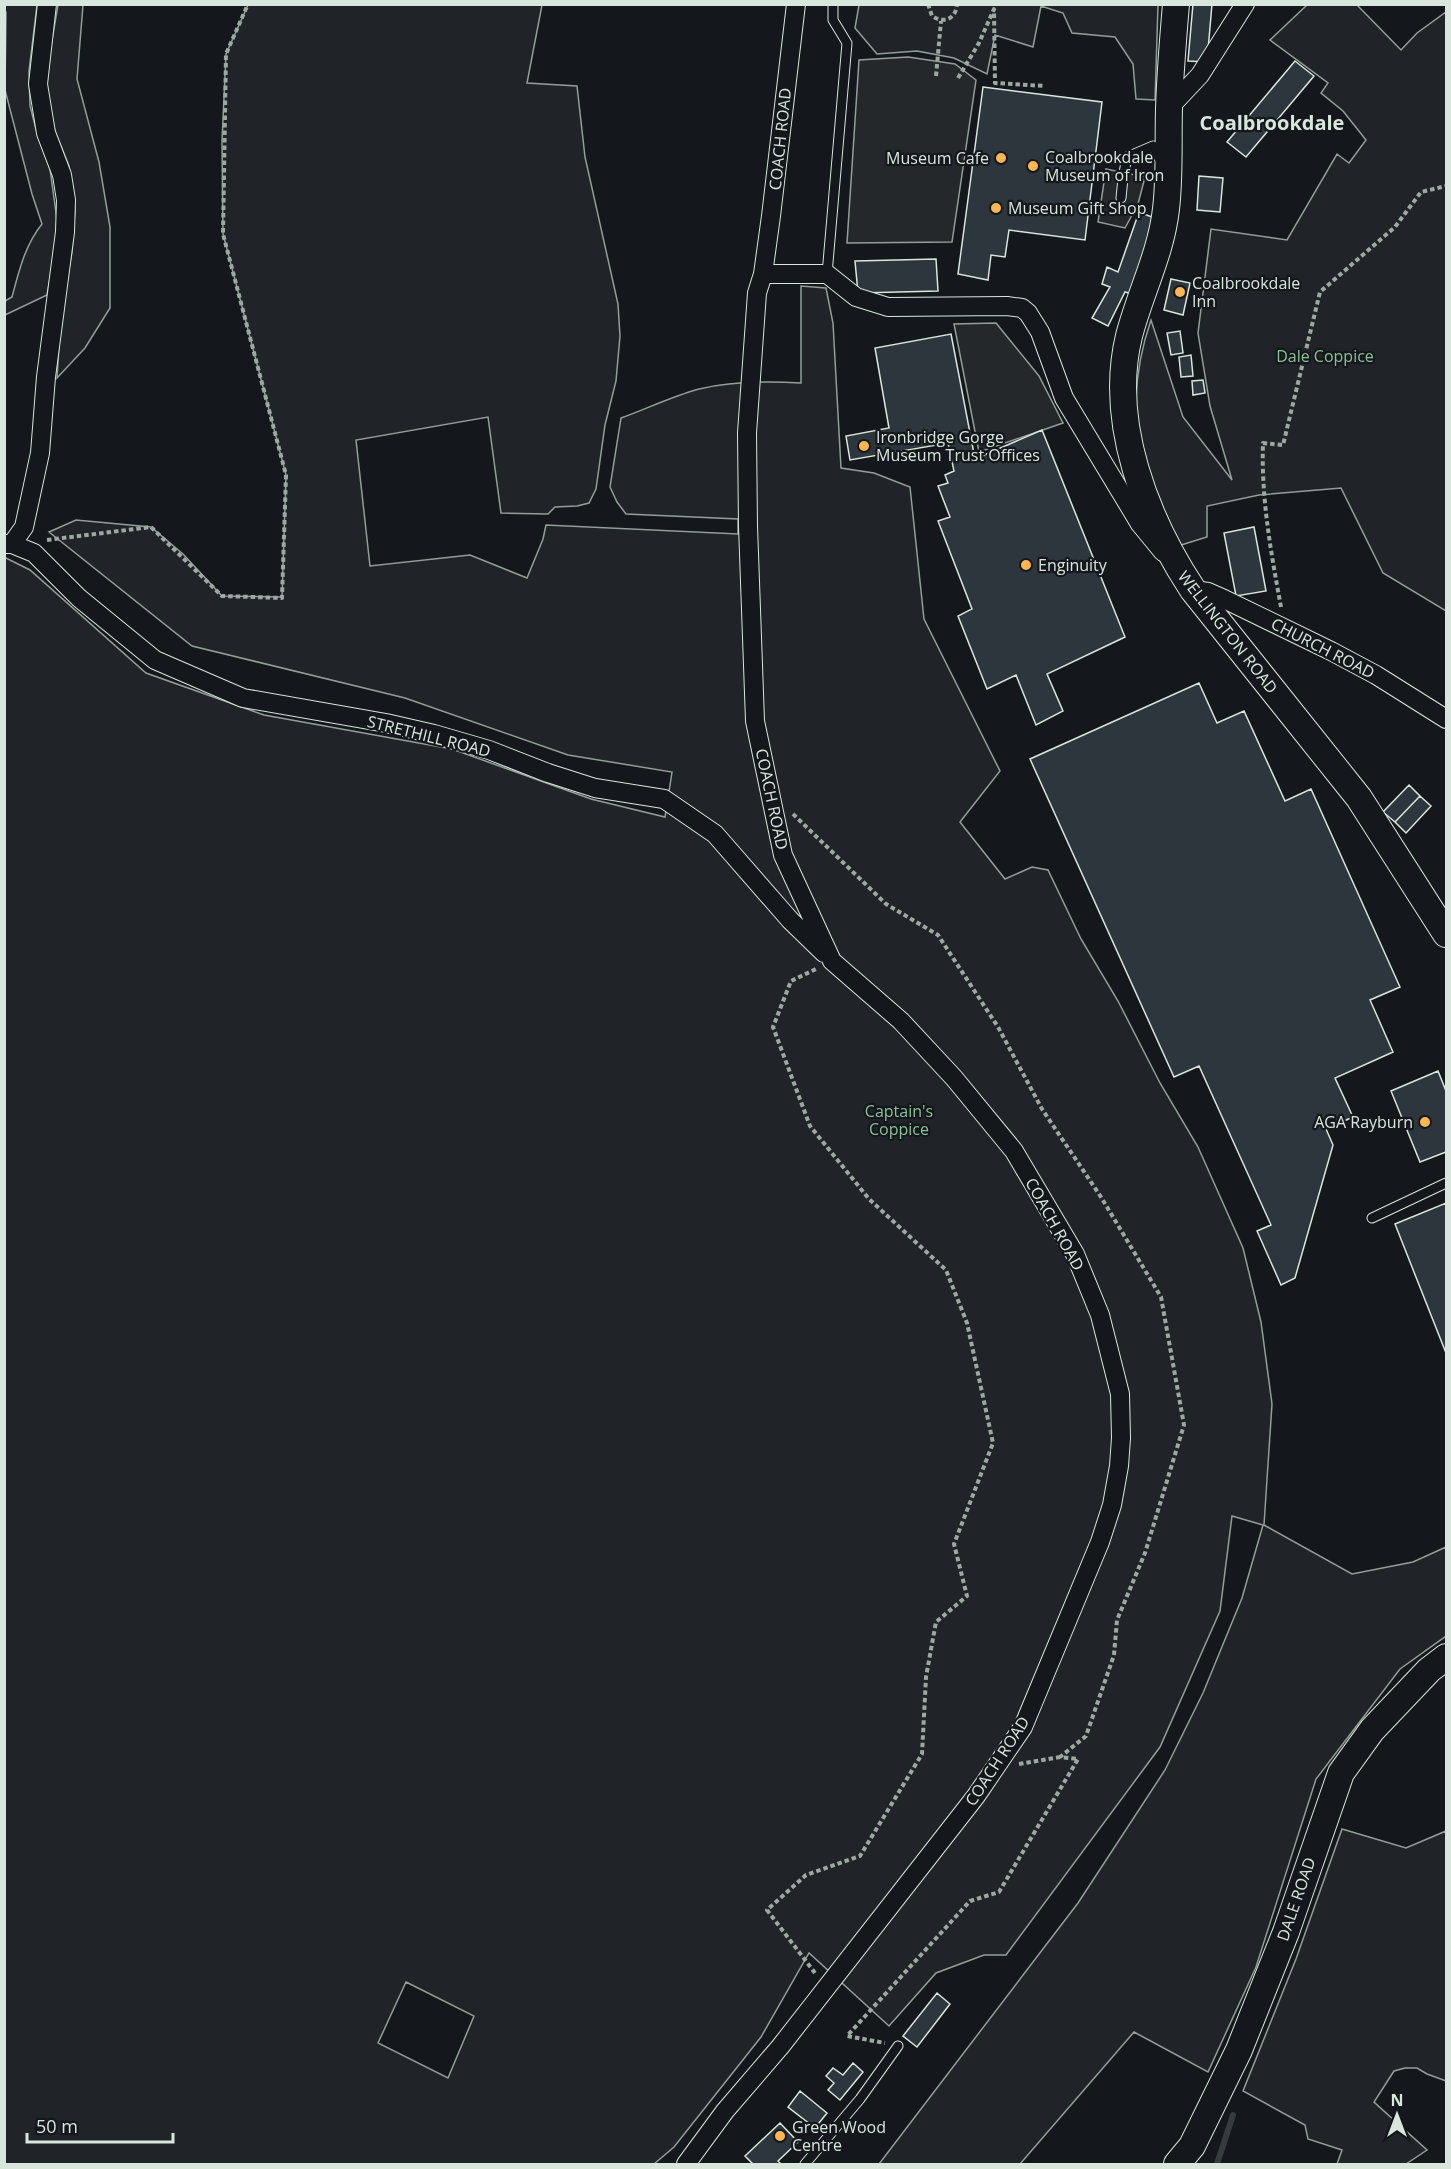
<svg xmlns="http://www.w3.org/2000/svg" width="1451" height="2169" font-family="'Open Sans',sans-serif">
<style>
.green{fill:#202428;stroke:#939e99;stroke-width:1.5;fill-rule:evenodd}
.parking{fill:#24282b;stroke:#939e99;stroke-width:1.5}
.lines{fill:none;stroke-linecap:round;stroke-linejoin:round}
.stream{stroke:#363b3e;stroke-width:6}
.building{fill:#2c363c;stroke:#d8e6dc;stroke-width:1.5}
.lane-casing{stroke:#d8e6dc;stroke-width:11}
.street-casing{stroke:#d8e6dc;stroke-width:20}
.secondary-casing{stroke:#d8e6dc;stroke-width:28}
.path{stroke:#9da8a2;stroke-width:4;stroke-dasharray:4.5 3;stroke-linecap:butt}
.lane{stroke:#14181c;stroke-width:9}
.street{stroke:#14181c;stroke-width:18}
.secondary{stroke:#14181c;stroke-width:26}
.poi-dot{fill:#ffb74d;stroke:#14181c;stroke-width:2}
.labels{text-anchor:middle;dominant-baseline:central;stroke-width:4.5;stroke-linejoin:round;paint-order:stroke}
.street-label{font-size:16px;fill:#d8e6dc;stroke:#14181c}
.poi-label{font-size:16px;fill:#d8e6dc;stroke:#14181c;text-anchor:start}
.park-label{font-size:16px;fill:#8ac095;stroke:#14181c}
.quarter-label{font-size:20px;font-weight:bold;fill:#d8e6dc;stroke:#14181c}
</style>
<rect width="100%" height="100%" fill="#14181c"/>
<path class="green" d="M4 5H37L29 71 30 106 38 137 50 169 57 220 55 251 47 295 5 315V301L12 297C19 271 25 245 42 224L32 194 5 90 6 12 5 11Z
M58 5H83L77 79 99 162 110 227V308L85 348 57 378 61 313 72 252 75 210 69 166 55 131 46 93 47 69Z
M248 5H542L527 83 577 86 585 157 618 304 620 336 616 381 605 425 596 489 589 503 577 506 555 507 548 514 501 513 488 417 356 440 370 566 470 555 527 578 543 539 546 525 738 534V519L626 514 617 502 610 487 621 418C646 409 673 396 699 389 732 381 767 381 801 383V286L826 288 833 323 841 468 874 473 910 487 924 619 1000 771 960 822 1005 879 1032 867 1048 870 1081 939 1118 1001 1160 1083 1198 1147 1243 1248 1261 1322 1272 1404 1264 1525 1352 1574 1413 1562 1446 1547V1636L1400 1669 1316 1779 1256 1967 1208 2072 1134 2032 1020 2164H879L1078 1903 1165 1770 1203 1693 1242 1598 1263 1525 1232 1516 1220 1611 1160 1747 1006 1955H984L936 1973 889 2026 809 1953 761 2037 674 2147 654 2164H5L4 557 30 570 146 673 264 715 452 749 591 799 665 817 672 772 568 755 405 698 192 646 49 532 76 520 151 527 183 554 222 596 282 597 286 475 223 234 222 141 226 54ZM406 1982 474 2016 448 2078 378 2043Z
M859 5H1158L1155 100 1136 99 1133 64 1115 37 1072 33 1063 13 1041 6 1033 47 995 35 987 74 954 58 917 51 877 54 855 28Z
M1307 5H1357L1401 50 1417 33 1446 12V611L1383 573 1341 488 1259 495 1207 506V537L1181 545C1169 523 1157 501 1148 478 1129 429 1134 369 1151 320L1183 417 1232 480 1210 406 1198 333 1211 229 1287 240 1337 154 1349 163 1366 140 1343 111 1321 93 1328 83 1270 40Z
M1342 1829 1406 1848 1446 1831V2081L1427 2074 1417 2068H1405L1394 2071 1374 2102 1427 2150 1406 2164H1337L1342 2150 1308 2139 1305 2125 1243 2091 1296 1959Z"/>
<path class="parking" d="M908 57 955 64 976 80 952 242 847 243 859 60Z
M1106 169 1145 177 1138 204 1125 228 1098 222Z
M996 323 1039 376 1063 423 979 452 954 324Z"/>
<g class="lines">
<path class="stream" d="M1217 2164 1233 2115"/>
</g>
<path class="building" d="M1193 4H1212L1207 62 1188 61Z
M1295 61 1314 76 1246 157 1227 142Z
M983 87 1102 102 1085 240 1009 230 1005 257 991 255 988 280 958 274Z
M1199 176 1223 178 1220 212 1197 210Z
M1139 212 1162 221 1136 295 1125 292 1108 326 1092 318 1110 287 1102 284 1107 267 1118 272Z
M936 259 938 291 858 293 855 261Z
M1171 279 1190 283 1183 315 1164 310Z
M1180 331 1183 353 1171 355 1167 333Z
M951 334 975 459 1042 430 1125 637 1047 674 1063 711 1036 725 1016 675 987 689 958 616 972 609 938 521 950 517 938 486 948 483 945 475 954 471 948 443 850 460 846 436 889 428 875 348Z
M1191 355 1193 376 1181 377 1179 357Z
M1203 380 1205 393 1193 395 1192 381Z
M1254 527 1266 591 1236 596 1224 533Z
M1199 683 1217 723 1244 711 1285 801 1311 789 1400 987 1370 1000 1393 1052 1335 1078 1353 1117 1326 1129 1333 1145 1295 1278 1281 1285 1257 1231 1271 1225 1199 1066 1174 1077 1030 759Z
M1409 785 1420 796 1395 822 1383 812Z
M1420 796 1431 806 1406 833 1395 822Z
M1438 1071 1446 1091V1152L1420 1162 1391 1091Z
M1446 1203V1353L1395 1224Z
M937 1993 950 2004 917 2047 903 2036Z
M853 2063 863 2072 840 2100 828 2090 834 2083 826 2076 833 2068 843 2075Z
M800 2091 827 2113 815 2128 788 2107Z
M780 2123 798 2142 778 2161 781 2164H753L745 2156Z"/>
<g class="lines">
<defs>
<path id="lane" d="M1121 198 1123 178 1127 157 1153 146 1161 162
M827 274 847 43 833 20V4
M1372 1218 1446 1183
M805 2164 860 2099 898 2046"/>
<path id="street" d="M1169 108 1200 75 1245 4
M763 274H827L856 297 888 307 1007 306 1022 308 1028 313 1040 332 1064 398 1140 524 1163 552
M4 544H12L34 553 79 598 155 660 243 698 386 723 434 734 489 750 548 773 595 788 664 799 715 834 790 920 824 953
M12 544 24 527 40 453 46 377 65 232 66 200 62 175 46 133 38 84 47 4
M1193 590 1208 592 1224 599 1331 651 1376 675 1446 719
M686 2164 725 2111 780 2047 976 1796 1023 1727 1100 1542 1112 1505 1119 1466 1121 1438 1120 1394 1100 1315 1075 1254 1014 1151 954 1078 901 1021 832 961 783 855 755 721 748 526 747 433 757 293 763 274 771 216 796 4"/>
<path id="secondary" d="M1176 4C1173 39 1170 74 1169 109 1168 142 1170 176 1166 209 1161 254 1140 293 1129 336 1108 422 1146 519 1193 590L1359 798 1446 934
M1177 2164 1192 2146 1239 2050 1286 1932 1341 1773 1372 1730 1429 1670 1446 1657"/>
</defs>
<use href="#lane" class="lane-casing"/>
<use href="#street" class="street-casing"/>
<use href="#secondary" class="secondary-casing"/>
<path class="path" d="M928 4 932 16C944 24 956 19 957 4
M936 76 941 21
M958 78 979 43 994 9 995 83 1045 86
M47 540 151 527 222 596 282 598 286 475 223 234 226 54 248 4
M1281 607C1271 553 1261 498 1263 443L1283 445 1320 292 1395 227 1421 192 1446 186
M793 814 886 904 938 935 998 1027 1042 1109 1101 1197 1161 1297 1184 1425 1145 1553 1117 1620 1114 1655 1086 1736 1060 1757 1078 1759 999 1892 970 1901 847 2036 885 2043
M1019 1764 1060 1757
M815 1973 767 1910 806 1875 860 1856 922 1754 926 1677 936 1622 967 1596 954 1544 993 1443 967 1323 946 1270 869 1199 810 1126 773 1027 791 981 816 969"/>
<use href="#lane" class="lane"/>
<use href="#street" class="street"/>
<use href="#secondary" class="secondary"/>
</g>
<g class="poi-dot">
<circle cx="1001" cy="158" r="6"/>
<circle cx="1033" cy="166" r="6"/>
<circle cx="996" cy="208" r="6"/>
<circle cx="1180" cy="292" r="6"/>
<circle cx="864" cy="446" r="6"/>
<circle cx="1026" cy="565" r="6"/>
<circle cx="1425" cy="1122" r="6"/>
<circle cx="780" cy="2136" r="6"/>
</g>
<g class="labels">
<g class="street-label">
<text transform="translate(780 139) rotate(-84)">COACH ROAD</text>
<text transform="translate(1228 632) rotate(52)">WELLINGTON ROAD</text>
<text transform="translate(1323 648) rotate(27)">CHURCH ROAD</text>
<text transform="translate(429 736) rotate(14)">STRETHILL ROAD</text>
<text transform="translate(772 799) rotate(78)">COACH ROAD</text>
<text transform="translate(1055 1224) rotate(61)">COACH ROAD</text>
<text transform="translate(997 1761) rotate(-57)">COACH ROAD</text>
<text transform="translate(1296 1899) rotate(-71)">DALE ROAD</text>
</g>
<g class="poi-label">
<text x="1045" y="157">Coalbrookdale<tspan x="1045" dy="18">Museum of Iron</tspan></text>
<text x="989" y="158" text-anchor="end">Museum Cafe</text>
<text x="1008" y="208">Museum Gift Shop</text>
<text x="1192" y="283">Coalbrookdale<tspan x="1192" dy="18">Inn</tspan></text>
<text x="876" y="437">Ironbridge Gorge<tspan x="876" dy="18">Museum Trust Offices</tspan></text>
<text x="1038" y="565">Enginuity</text>
<text x="1413" y="1122" text-anchor="end">AGA Rayburn</text>
<text x="792" y="2127">Green Wood<tspan x="792" dy="18">Centre</tspan></text>
</g>
<g class="park-label">
<text x="1325" y="356">Dale Coppice</text>
<text x="899" y="1111">Captain's<tspan x="899" dy="18">Coppice</tspan></text>
</g>
<g class="quarter-label">
<text x="1272" y="122">Coalbrookdale</text>
</g>
</g>
<rect width="1451" height="2169" fill="none" stroke="#d8e6dc" stroke-width="12"/>
<g transform="translate(1397 2115)" stroke="#14181c" stroke-width="4.5" paint-order="stroke">
<path d="M0-4.5L10 22L0 15L-10 22Z" fill="#d8e6dc"/>
<text y="-9" font-size="16" font-weight="bold" text-anchor="middle" fill="#d8e6dc">N</text>
</g>
<path d="M27 2133v9h146v-9" fill="none" stroke="#d8e6dc" stroke-width="3"/>
<text x="36" y="2133" font-size="18" fill="#d8e6dc" stroke="#14181c" stroke-width="4.5" paint-order="stroke">50 m</text>
</svg>
